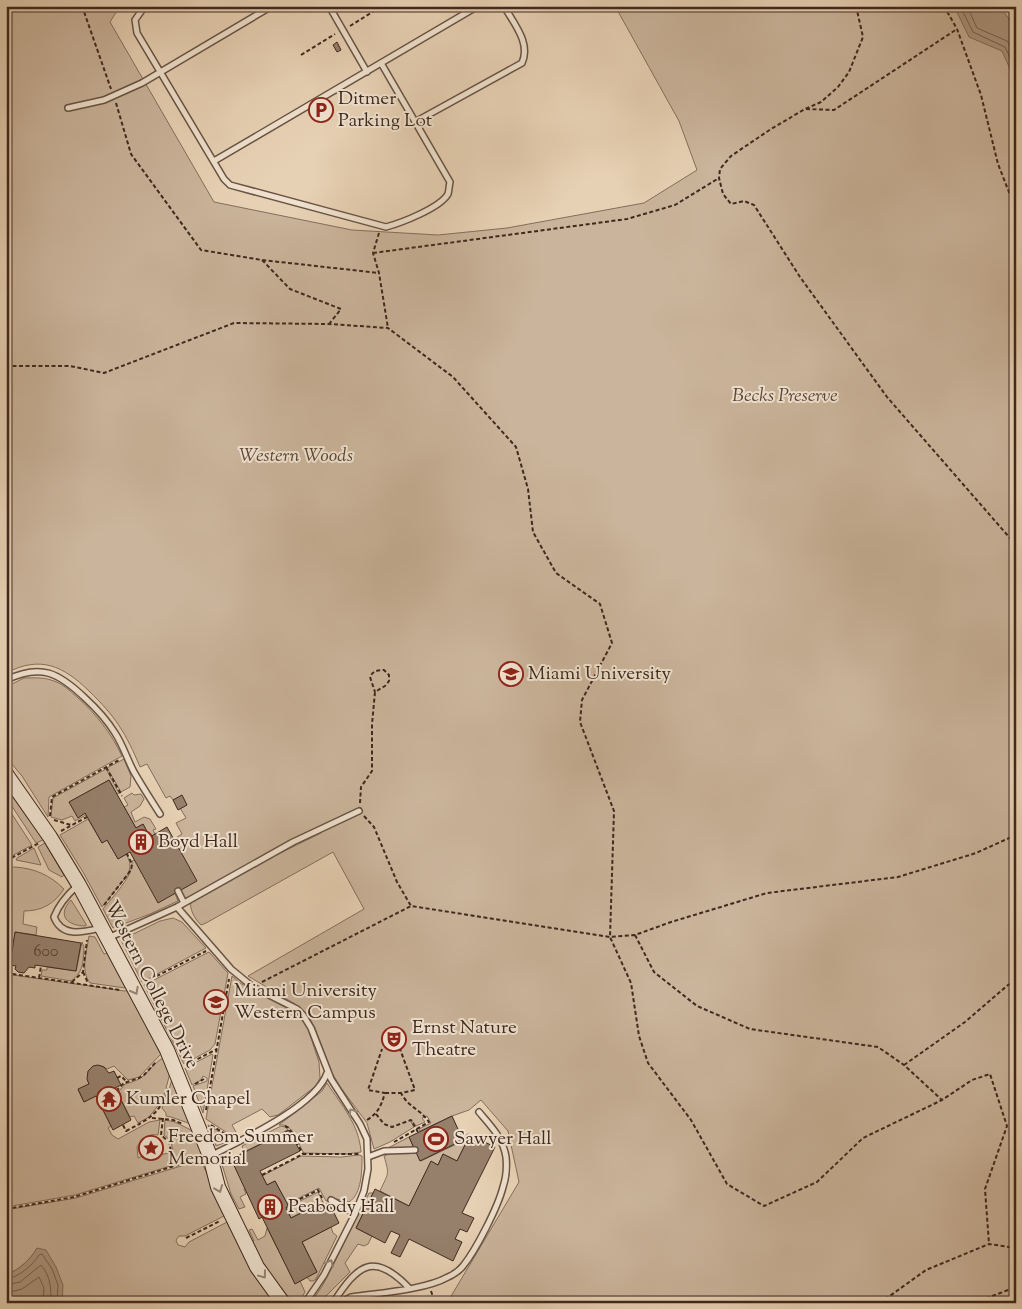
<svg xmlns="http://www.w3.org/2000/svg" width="1022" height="1309" font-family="'Sorts Mill Goudy',serif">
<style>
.green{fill:#cab49b;stroke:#846e5d}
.water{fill:#ae9881;stroke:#816c5a}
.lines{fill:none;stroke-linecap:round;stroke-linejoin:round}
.shore{stroke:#766050;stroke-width:1}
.building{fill:#96806c;stroke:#3e291f}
.lane-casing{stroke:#685344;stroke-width:8}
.secondary-casing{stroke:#3e291f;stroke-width:16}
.path{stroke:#3e291f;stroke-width:2;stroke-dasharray:4 2.5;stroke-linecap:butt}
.lane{stroke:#efe1ce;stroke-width:5}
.secondary{stroke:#efe1ce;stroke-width:14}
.oneway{stroke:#968576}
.labels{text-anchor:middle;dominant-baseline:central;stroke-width:4;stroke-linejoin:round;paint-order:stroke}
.number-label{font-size:16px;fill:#543f32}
.poi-label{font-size:19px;fill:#3e291f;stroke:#efe1ce;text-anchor:start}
.park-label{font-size:19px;font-style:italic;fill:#5a4538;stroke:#efe1ce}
.street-label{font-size:19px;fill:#3e291f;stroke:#efe1ce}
</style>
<rect width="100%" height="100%" fill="#e7d1b4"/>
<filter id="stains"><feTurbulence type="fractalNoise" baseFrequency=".004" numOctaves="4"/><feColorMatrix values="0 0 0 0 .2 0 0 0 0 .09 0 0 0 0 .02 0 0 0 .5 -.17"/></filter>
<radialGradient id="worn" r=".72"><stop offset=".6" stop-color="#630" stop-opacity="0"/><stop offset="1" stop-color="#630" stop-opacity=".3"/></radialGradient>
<path class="green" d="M6 6H120L110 22 214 202 352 230 438 235 507 228 644 203 697 170 679 121 615 6H1016V1303H447L519 1182 508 1131 481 1100 469 1110 452 1116 420 1131 419 1129 431 1123 427 1116 422 1118 425 1122 416 1126 413 1122H411L414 1127 390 1142 374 1149 367 1123 341 1088 332 1073 315 1028 309 1017 295 1004 248 976 364 909 333 852 206 923 201 925C195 919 189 909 191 902L252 867 321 833 318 828 188 898H185L180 890 174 839 182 834 176 823 186 818 180 808 182 796 173 800 170 796 166 798 147 764 140 767C126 733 115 716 89 691 63 666 41 655 6 673Z
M24 678C33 678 42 677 51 680 62 683 69 690 77 697 97 715 111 733 122 756L49 797 48 817 22 776 6 757V687Z
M124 759 131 776 130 787 121 792 107 768Z
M106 769 119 793 117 794 109 780 69 802 78 817 85 813 86 815 75 821 72 816 62 820 51 817 53 798Z
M6 784 24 809 43 840 36 843 6 797Z
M132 793 134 795 141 794 144 799 140 806 131 812 135 822 144 817 150 819 156 829 153 830 155 834 150 837 143 824 136 828 124 807 128 805 124 798Z
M6 805 32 845 6 859Z
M88 819 102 843 107 840 118 859 126 854C131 862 131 868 127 876L102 907 83 872 60 835Z
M45 843 64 875 62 877 49 870 38 847Z
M34 848 41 865 16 860 17 858Z
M134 860 175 893 178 901 150 914 113 928 103 909C112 897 134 876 132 861Z
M14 867C34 868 50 875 64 889 54 904 42 911 24 911L23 924 37 927 36 935 15 932 14 940H9L6 959V868Z
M71 900 86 924V926C68 926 56 916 71 900Z
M173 918 182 922 206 948 142 982 121 940 160 921Z
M89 936 95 937 104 954 108 953 127 987 125 988 90 983C80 970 87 951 89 936Z
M82 942 84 947C83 961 84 972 71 981L41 976 42 970H47V967L76 971Z
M209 952 228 973 215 1044 210 1050 184 1064 144 985Z
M6 974 125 991 129 990 161 1054 139 1077 128 1080 114 1066 107 1069C96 1060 83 1071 89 1084L78 1090 84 1102 96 1096 111 1126 108 1128 112 1135 118 1139 149 1122 160 1120 158 1135C148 1133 142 1139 137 1147L138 1158 146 1154 150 1157 173 1152 171 1141 164 1135 165 1120 175 1122 193 1131 203 1155 200 1157 75 1195 12 1206 11 1209 76 1198 204 1159 203 1165 226 1215 185 1236H179L176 1240 178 1245 185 1247 189 1242 229 1221 274 1303H62L37 1248C31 1259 19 1270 6 1275Z
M232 976 240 983 290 1010 301 1018 308 1029 319 1062 320 1078 316 1086 278 1115 270 1117 262 1109 232 1125 237 1134 235 1138 206 1119Z
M212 1054 213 1055 203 1113 193 1086 207 1081V1078L203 1076 201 1080 192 1085 185 1068Z
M163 1058 170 1073 165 1092 161 1102 149 1117 138 1123 134 1116 130 1117 117 1092 120 1090 125 1084C150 1078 146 1068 163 1058Z
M172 1079 191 1124 171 1117 166 1116V1113L162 1108 167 1097Z
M327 1083C342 1106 359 1124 361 1152L347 1154 304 1153C297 1143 294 1123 279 1125L322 1091Z
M208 1125 228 1137 226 1139 227 1142 216 1146Z
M281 1126 285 1127 288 1130 244 1152 242 1146Z
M468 1134 470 1135 457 1161 443 1154 438 1165 431 1162 409 1206 380 1191C388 1173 390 1176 384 1156 394 1151 406 1156 416 1152L421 1161 463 1141 462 1137Z
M409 1137 413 1146 410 1148H388Z
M359 1155 362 1156C362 1170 362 1194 349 1202L332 1198 326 1201 319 1188 287 1204 275 1181 267 1185 262 1176 301 1156 341 1157Z
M225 1156 231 1159 246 1188 244 1189 246 1194 240 1197 245 1207 239 1209 231 1194 220 1158Z
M318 1192 323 1202 291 1218 286 1208Z
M369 1193H373L356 1228 372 1236 368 1244 364 1246 358 1244 345 1263 350 1272 319 1303H311L324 1283Z
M331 1227 333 1233 337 1236 316 1279 313 1281H310L307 1277 317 1272 302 1242Z
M267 1228 295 1283 300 1281 305 1292 302 1297 291 1300 271 1278 250 1243 254 1241 249 1230 252 1229 258 1240 265 1236Z"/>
<path class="water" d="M954 6H999L1016 28V82L1002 51 969 37Z
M37 1248 46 1250 56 1267 63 1285 62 1303H8L6 1275C19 1270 31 1259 37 1248Z"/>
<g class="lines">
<path class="shore" d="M960 6 973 32 1005 47 1016 70
M967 6 977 28 1007 41 1016 55
M6 1279C18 1278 33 1265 39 1255L42 1254 52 1269 58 1285 57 1303
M6 1285 20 1282 41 1265C51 1277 51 1288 51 1303
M6 1293 22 1289 39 1277 44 1288 43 1303"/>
</g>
<path class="building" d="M337 42 341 50 337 52 333 45Z
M109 780 136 828 143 824 150 837 167 827 197 881 158 903 130 852 118 859 107 840 102 843 85 813 78 818 69 802Z
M182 795 187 805 178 810 173 800Z
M15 932 81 943 76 971 35 965V968L29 967 24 973 18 972 15 969 16 966 10 965Z
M98 1065 104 1067 109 1073 114 1071 121 1085 115 1088 131 1120 113 1130 96 1096 84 1102 78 1089 89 1084 87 1079 88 1071 93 1066Z
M452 1116 463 1140 420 1161 409 1137Z
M289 1130 300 1151 260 1171 267 1185 275 1181 288 1205 286 1208 291 1218 323 1202 324 1205 329 1203 339 1223 302 1242 317 1272 295 1284 262 1217 259 1219 231 1159Z
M470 1135 495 1147 462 1213 474 1218 467 1232 460 1229 455 1239 462 1242 453 1261 409 1239 400 1257 391 1253 400 1235 391 1231 385 1243 356 1228 375 1189 409 1206 431 1161 438 1165 443 1154 457 1161Z
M394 1299V1303H368Z"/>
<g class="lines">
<defs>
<path id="lane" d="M145 6 135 20 137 33 224 179 230 185 386 227C401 223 440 208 448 194 449 191 449 186 450 182L381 63
M329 6 367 72
M68 108 104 100 142 83 272 6
M415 122 522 63C531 43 514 24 504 6
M214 161 478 6
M6 680C41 663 59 673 85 698 97 709 107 720 115 733 123 745 127 759 134 772 142 786 151 800 160 814
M77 886C67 895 59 904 54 917 62 938 83 932 101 928
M178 891 184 903
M177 907 231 969 253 987 297 1009 303 1015 311 1028 331 1079 360 1124 367 1139 368 1169 364 1191 355 1214 324 1275 307 1300 303 1303
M108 938 177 907 293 842 359 811
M210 1156C242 1140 316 1106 327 1073
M368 1157 384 1151 415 1150
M331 1200 355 1214
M333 1303C357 1266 373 1250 409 1288
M340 1303 351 1297C378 1293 425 1290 448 1277 453 1275 460 1270 463 1266 476 1250 498 1207 503 1187 506 1178 507 1167 506 1157 503 1138 491 1126 479 1112"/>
<path id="secondary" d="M6 774 50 837 79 885 167 1050 210 1156 218 1187 257 1267 283 1303"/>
</defs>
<use href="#lane" class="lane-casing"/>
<use href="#secondary" class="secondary-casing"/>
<path class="path" d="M82 6 111 89
M856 6 863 37 849 72 838 87 821 102 805 109 771 129 731 156 720 169 719 178 723 194 731 204 744 201 754 205 800 277 887 397 1016 545
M944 6 957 29 981 95 998 164 1016 210
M350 26 382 6
M301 55 335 34
M116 103 131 154 201 250 262 260 379 273
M806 109 834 110 957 29
M379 233 373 253 379 273 388 328
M373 253 627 219 675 205 719 178
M262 260 290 289 341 309 329 324
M6 366H70L104 373 234 323 329 324 388 328 453 377 516 447 528 489 533 532 556 573 600 604 612 643 582 700 580 722 614 811 610 937 631 983 639 1036 648 1063 691 1120 727 1184 764 1206 817 1182 863 1138 942 1100 972 1080 990 1074 1007 1126 985 1189 989 1244
M106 767 122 796
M360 803 361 787 372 771V724L375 692 385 686 389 681V675L384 670C377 670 373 671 370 677L375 692
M50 816 52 797 119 760
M364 816 374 827 397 882 411 906
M54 820 71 825
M61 831 87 817
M6 861 39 843
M104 905 131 870 132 864 127 854
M635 935 654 972 697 1006 750 1029 878 1047 904 1065 942 1100
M6 969 10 945
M83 972 88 983
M6 973 120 990
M39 978 41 966
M72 982 83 972 87 940
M145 982 206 951
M262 982 411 906 610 937 635 935 671 922 767 893 898 877 976 853 1016 835
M186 1065 217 1049
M904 1065 965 1022 1008 985 1016 982
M117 1078 121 1076 127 1082
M195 1084 204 1079
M116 1091 124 1083 139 1078 144 1075 157 1061
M385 1093H401L415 1090 400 1049
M206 1110 229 979
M376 1114 384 1124 392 1127 411 1120 418 1132
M152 1118 173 1120 183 1124
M163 1118 161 1135 169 1142 171 1151
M367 1120C378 1113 381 1106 385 1093L368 1090 382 1049
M123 1125 126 1131C147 1120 161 1114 168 1088
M211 1125 230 1137
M285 1126 289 1128 303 1154
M394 1142 429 1122C419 1108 409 1108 401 1093
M262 1175 303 1154H360
M288 1205 318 1190 322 1198
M6 1209 74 1197 197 1159
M186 1238 220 1221
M431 1291 435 1303
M880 1303 926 1270 989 1244 1016 1248
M974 1303 1016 1287"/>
<use href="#lane" class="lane"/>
<use href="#secondary" class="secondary"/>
</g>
<defs><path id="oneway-chevron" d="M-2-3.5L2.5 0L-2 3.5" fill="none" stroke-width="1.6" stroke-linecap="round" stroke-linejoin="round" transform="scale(1.25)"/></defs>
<g class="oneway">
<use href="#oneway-chevron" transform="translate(135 991) rotate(62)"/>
<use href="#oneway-chevron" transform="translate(352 1112) rotate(-124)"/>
<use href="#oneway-chevron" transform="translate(219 1189) rotate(68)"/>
<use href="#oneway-chevron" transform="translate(330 1263) rotate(-63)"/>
<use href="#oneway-chevron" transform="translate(263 1275) rotate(53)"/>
</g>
<defs>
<symbol id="parking-ring" viewBox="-11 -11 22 22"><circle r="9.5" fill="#efe1ce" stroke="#8f2418" stroke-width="1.5"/><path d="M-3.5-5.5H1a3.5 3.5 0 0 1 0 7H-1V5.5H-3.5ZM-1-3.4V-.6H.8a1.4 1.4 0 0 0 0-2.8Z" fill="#8f2418"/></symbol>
<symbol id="university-ring" viewBox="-11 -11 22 22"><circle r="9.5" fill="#efe1ce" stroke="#8f2418" stroke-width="1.5"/><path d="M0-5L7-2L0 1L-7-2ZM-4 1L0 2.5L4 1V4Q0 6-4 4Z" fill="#8f2418"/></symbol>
<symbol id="building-ring" viewBox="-11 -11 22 22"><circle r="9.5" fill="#efe1ce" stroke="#8f2418" stroke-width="1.5"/><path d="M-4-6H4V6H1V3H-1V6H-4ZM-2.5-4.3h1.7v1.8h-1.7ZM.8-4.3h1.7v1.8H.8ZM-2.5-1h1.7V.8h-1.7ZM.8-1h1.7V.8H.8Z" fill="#8f2418"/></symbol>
<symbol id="theatre-ring" viewBox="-11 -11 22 22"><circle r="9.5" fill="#efe1ce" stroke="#8f2418" stroke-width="1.5"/><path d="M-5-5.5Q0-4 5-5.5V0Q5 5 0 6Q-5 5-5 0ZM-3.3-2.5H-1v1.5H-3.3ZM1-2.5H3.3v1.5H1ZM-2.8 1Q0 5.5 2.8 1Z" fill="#8f2418"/></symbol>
<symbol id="temple-ring" viewBox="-11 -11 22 22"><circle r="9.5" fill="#efe1ce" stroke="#8f2418" stroke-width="1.5"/><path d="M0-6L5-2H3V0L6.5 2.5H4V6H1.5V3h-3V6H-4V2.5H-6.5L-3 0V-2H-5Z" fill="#8f2418"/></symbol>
<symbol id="stadium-ring" viewBox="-11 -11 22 22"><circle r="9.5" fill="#efe1ce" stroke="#8f2418" stroke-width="1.5"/><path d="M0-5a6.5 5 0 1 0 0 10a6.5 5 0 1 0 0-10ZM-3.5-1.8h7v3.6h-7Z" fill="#8f2418"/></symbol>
<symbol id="sight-ring" viewBox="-11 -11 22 22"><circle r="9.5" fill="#efe1ce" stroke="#8f2418" stroke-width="1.5"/><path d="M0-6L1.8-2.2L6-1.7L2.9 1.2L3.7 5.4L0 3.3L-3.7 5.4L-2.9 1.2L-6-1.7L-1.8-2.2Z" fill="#8f2418"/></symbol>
</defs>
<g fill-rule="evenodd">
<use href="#parking-ring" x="307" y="96" width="28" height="28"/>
<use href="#university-ring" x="497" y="660" width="28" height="28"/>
<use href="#building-ring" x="127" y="828" width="28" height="28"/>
<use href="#university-ring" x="202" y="988" width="28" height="28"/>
<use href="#theatre-ring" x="380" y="1025" width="28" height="28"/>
<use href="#temple-ring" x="95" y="1085" width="28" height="28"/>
<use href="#stadium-ring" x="422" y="1125" width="28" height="28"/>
<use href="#sight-ring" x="137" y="1134" width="28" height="28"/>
<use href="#building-ring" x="256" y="1193" width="28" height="28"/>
</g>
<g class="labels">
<g class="number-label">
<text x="46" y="952">600</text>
</g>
<g class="poi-label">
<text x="338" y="99">Ditmer<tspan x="338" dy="22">Parking Lot</tspan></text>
<text x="528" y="674">Miami University</text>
<text x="158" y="842">Boyd Hall</text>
<text x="234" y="991">Miami University<tspan x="234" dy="22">Western Campus</tspan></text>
<text x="412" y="1028">Ernst Nature<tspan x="412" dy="22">Theatre</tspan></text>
<text x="126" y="1099">Kumler Chapel</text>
<text x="168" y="1137">Freedom Summer<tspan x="168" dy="22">Memorial</tspan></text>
<text x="454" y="1139">Sawyer Hall</text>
<text x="288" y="1207">Peabody Hall</text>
</g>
<g class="park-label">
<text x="785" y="396">Becks Preserve</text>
<text x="296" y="456">Western Woods</text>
</g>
<g class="street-label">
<text transform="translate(151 985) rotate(63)">Western College Drive</text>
</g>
</g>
<rect width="1022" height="1309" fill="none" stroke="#e7d1b4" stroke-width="25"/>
<rect x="8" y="8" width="1007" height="1294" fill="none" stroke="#3e291f" stroke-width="2.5"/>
<rect x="12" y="12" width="997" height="1284" fill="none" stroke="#3e291f"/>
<rect width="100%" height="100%" filter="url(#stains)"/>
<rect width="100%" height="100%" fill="url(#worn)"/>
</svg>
